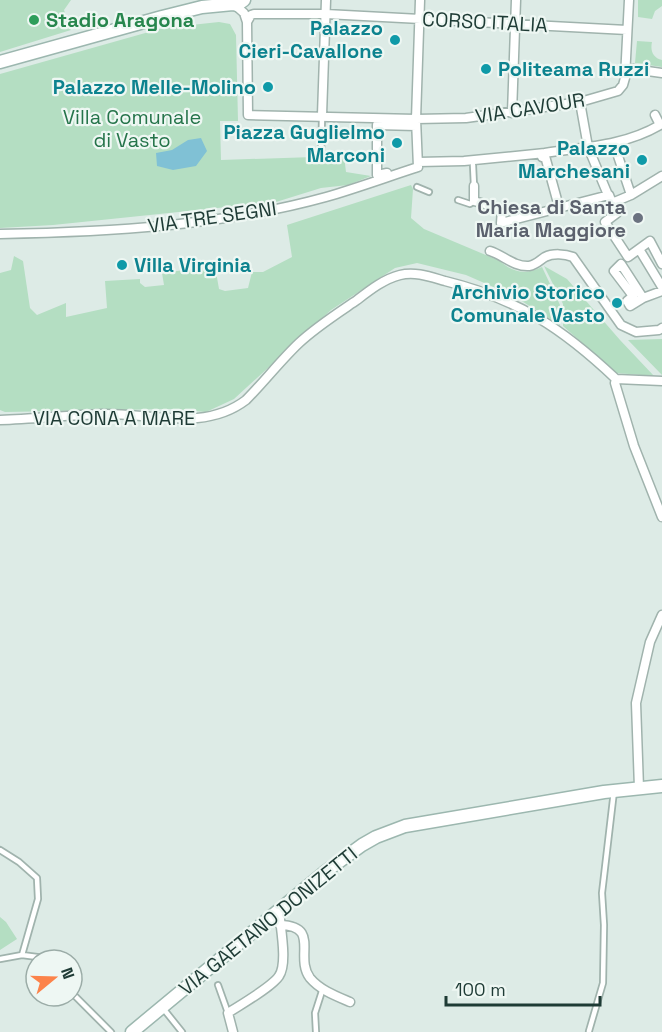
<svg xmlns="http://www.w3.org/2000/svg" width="662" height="1032" font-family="'Space Grotesk',sans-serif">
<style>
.green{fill:#b4dec2}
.water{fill:#80c1d5}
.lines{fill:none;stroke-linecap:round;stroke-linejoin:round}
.lane-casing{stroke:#a0b3ad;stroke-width:8}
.street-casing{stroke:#a0b3ad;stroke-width:11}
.secondary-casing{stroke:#9cb7af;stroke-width:15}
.lane{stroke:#fff;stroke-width:4.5}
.street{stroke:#fff;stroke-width:8}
.secondary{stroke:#fff;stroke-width:12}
.leisure-dot{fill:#2e9e5b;stroke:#eef7f3;stroke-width:2}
.culture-dot{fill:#0f9aa8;stroke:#eef7f3;stroke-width:2}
.worship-dot{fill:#6b7280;stroke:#eef7f3;stroke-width:2}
.labels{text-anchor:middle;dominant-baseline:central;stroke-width:4.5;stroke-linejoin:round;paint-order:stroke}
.leisure-label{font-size:20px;font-weight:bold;fill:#27864d;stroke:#eef7f3;text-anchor:start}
.street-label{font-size:20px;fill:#1e3b35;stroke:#eef7f3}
.culture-label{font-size:20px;font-weight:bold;fill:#0d838f;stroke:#eef7f3;text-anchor:end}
.park-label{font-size:20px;fill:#25744a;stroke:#eef7f3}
.worship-label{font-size:20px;font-weight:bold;fill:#5b616d;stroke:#eef7f3;text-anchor:end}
</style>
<rect width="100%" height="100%" fill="#ddebe6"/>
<path class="green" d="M0 0H71L64 10 71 30 0 52Z
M638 0H662V6L655 11 652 19 638 17Z
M219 22 230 24 236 35 238 121H220L221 160 344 156 346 172 371 176 348 185 321 188 276 202 53 225 0 228V74L163 28Z
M637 41 652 42C650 51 653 58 662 60V67L635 63Z
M411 185 413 189 411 218 424 229 500 261C513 273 526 275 542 267L560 305V325L512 295 466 275 417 263 395 268 331 310 234 399 206 412 169 409 5 412 0 410V273L11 270 14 256 23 261 30 308 37 315 66 303V317L107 308 105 281 140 279V283L145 287 164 285 162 273 215 266 219 289 225 291 248 288 252 272H263L292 257 287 225Z
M544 266 567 279 620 340 654 376 616 373 563 326V304Z
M662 339V375L628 340Z
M0 917 6 922 17 939 0 950Z"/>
<path class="water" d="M201 138 207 151 196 166 173 170 157 166 156 153 172 150 188 140Z"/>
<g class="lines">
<defs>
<path id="lane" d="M321 157 322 118
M473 165 474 186
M417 187 429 192
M458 200 470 204 474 201
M0 850 19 862 37 878 38 899 22 955
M0 959 22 955 45 958 46 960
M218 985 228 1013
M72 993 111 1032
M162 1007 182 1032
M589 1031 603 983 604 925 602 893 614 791
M316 1032 315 1013 323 988"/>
<path id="street" d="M235 5 244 13 247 22 248 115 416 119 466 118 580 102 618 91 623 85 625 78 629 0
M247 22 251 15 254 14H326L627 30
M626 68 662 73
M580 102 588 147 608 195
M512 113 516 0
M322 115 326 0
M614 144 631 195
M545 156V153C584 147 624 146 660 125L655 115
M542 157 545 156 559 207
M418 162 464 161 545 153
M415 168 418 167 416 119 420 0
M387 173 377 175V125L416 126
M474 186V201L502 209 501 223 609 195 612 203 631 195 662 176
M612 203 617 213 605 222 628 257 650 241 662 264
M0 234C109 232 221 226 326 197 357 188 387 177 418 167
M639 249 662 287
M490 251C503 255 514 267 529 266 536 265 540 260 545 257 553 253 565 254 573 257L621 325 636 332 659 330 662 328
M621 264 643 298 630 306 627 301 633 296 614 271Z
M643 298 662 291
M616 379 615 383 634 446 662 517
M616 379 662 381
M0 420C34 419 68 415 102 414 151 413 204 432 246 400 264 382 280 361 299 343 316 327 338 313 357 300 370 290 384 279 400 275 415 271 431 277 445 281 518 299 562 328 616 379
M639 788 636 703 650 642 662 615
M280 925C321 926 294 957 310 978 320 990 336 996 350 1002
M233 1032 228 1013C240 1005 272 987 279 976 288 963 280 926 279 909"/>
<path id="secondary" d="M229 0 233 4 237 5 244 0
M0 62 162 17 202 7 233 4
M132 1032 325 872 362 845 376 837 405 826 604 792 662 786"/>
</defs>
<use href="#lane" class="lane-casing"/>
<use href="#street" class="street-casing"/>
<use href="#secondary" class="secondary-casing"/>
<use href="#lane" class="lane"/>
<use href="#street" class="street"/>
<use href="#secondary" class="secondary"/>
</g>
<circle class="leisure-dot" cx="34" cy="20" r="6"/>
<g class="culture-dot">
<circle cx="395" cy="40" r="6"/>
<circle cx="486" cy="69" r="6"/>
<circle cx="268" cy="87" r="6"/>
<circle cx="397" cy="143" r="6"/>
<circle cx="642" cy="160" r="6"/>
<circle cx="122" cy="265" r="6"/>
<circle cx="617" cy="303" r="6"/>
</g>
<circle class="worship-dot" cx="638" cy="218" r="6"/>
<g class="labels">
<g class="leisure-label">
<text x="46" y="20">Stadio Aragona</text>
</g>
<g class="street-label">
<text transform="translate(485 22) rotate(3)">CORSO ITALIA</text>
<text transform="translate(530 108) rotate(-9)">VIA CAVOUR</text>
<text transform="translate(212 217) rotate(-8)">VIA TRE SEGNI</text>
<text x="114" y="418">VIA CONA A MARE</text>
<text transform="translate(268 921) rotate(-39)">VIA GAETANO DONIZETTI</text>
</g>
<g class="culture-label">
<text x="383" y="28">Palazzo<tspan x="383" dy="23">Cieri-Cavallone</tspan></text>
<text x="498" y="69" text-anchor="start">Politeama Ruzzi</text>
<text x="256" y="87">Palazzo Melle-Molino</text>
<text x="385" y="132">Piazza Guglielmo<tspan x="385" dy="23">Marconi</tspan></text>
<text x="630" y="148">Palazzo<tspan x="630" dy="23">Marchesani</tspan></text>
<text x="134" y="265" text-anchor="start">Villa Virginia</text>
<text x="605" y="292">Archivio Storico<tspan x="605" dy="23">Comunale Vasto</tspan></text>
</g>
<g class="park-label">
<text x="132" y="117">Villa Comunale<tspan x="132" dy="23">di Vasto</tspan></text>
</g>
<g class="worship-label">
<text x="626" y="207">Chiesa di Santa<tspan x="626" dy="23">Maria Maggiore</tspan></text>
</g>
</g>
<g transform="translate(54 978) rotate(71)"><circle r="28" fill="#eef7f3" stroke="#9baca7" stroke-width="1.5"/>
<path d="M0-4.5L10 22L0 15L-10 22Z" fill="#fc834a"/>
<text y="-9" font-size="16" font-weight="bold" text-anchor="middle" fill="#1e3b35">N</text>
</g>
<path d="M446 996v9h154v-9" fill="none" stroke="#1e3b35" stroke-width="3"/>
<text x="455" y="996" font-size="18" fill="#1e3b35" stroke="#eef7f3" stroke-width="4.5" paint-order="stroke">100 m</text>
</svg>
